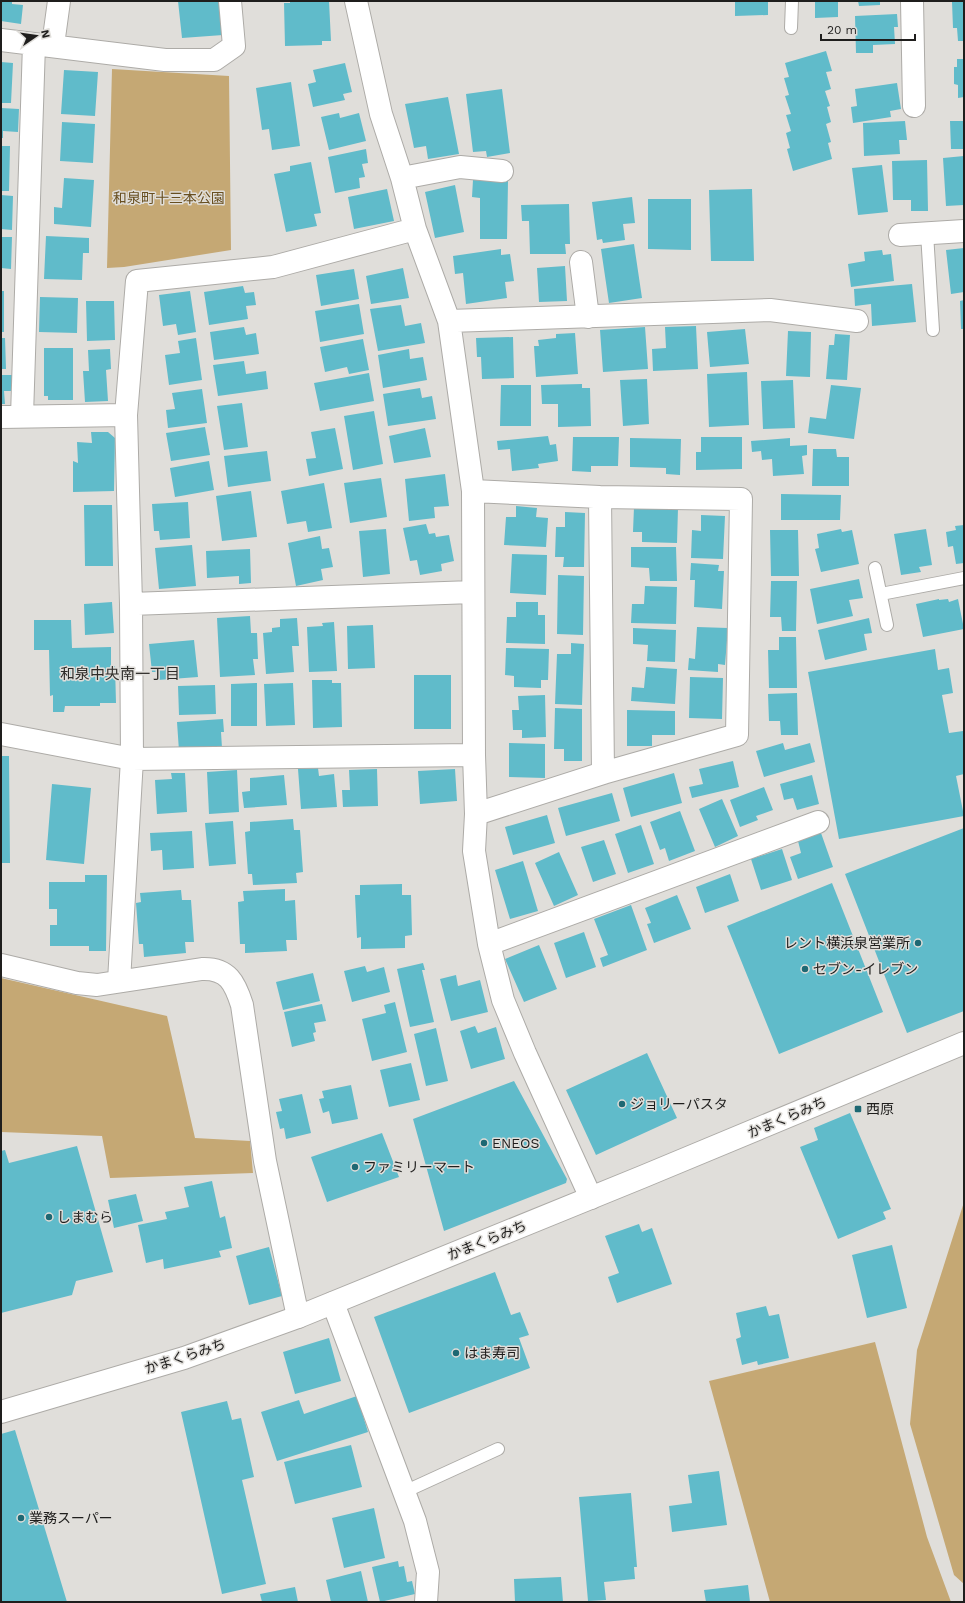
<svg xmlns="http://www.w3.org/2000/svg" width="965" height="1603" font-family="'Work Sans','Noto Sans JP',sans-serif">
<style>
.green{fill:#c5a874}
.building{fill:#60bbca}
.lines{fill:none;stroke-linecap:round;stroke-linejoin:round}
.service-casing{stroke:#adaba7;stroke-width:14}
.minor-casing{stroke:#adaba7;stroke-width:24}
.secondary-casing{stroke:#adaba7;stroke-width:24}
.service{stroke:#fff;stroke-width:12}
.minor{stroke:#fff;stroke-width:22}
.secondary{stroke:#fff;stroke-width:22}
.poi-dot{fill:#1e6873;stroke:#e0deda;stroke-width:1.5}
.labels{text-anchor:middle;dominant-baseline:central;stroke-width:3;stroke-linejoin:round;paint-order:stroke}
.park-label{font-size:14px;fill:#684f20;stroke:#e0deda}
.poi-label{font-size:14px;fill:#1f1e1d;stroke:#e0deda;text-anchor:start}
.street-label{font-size:14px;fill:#1f1e1d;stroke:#e0deda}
.neighbourhood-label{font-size:15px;fill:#2e2c29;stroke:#e0deda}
</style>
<rect width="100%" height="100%" fill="#e0deda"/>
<path class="green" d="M112 69 229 76 231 250 124 267 107 268Z
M1 978 167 1016 195 1138 250 1141 253 1173 110 1178 102 1136 1 1132Z
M964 1202V1584L954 1575 910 1424 917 1350Z
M875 1342 927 1537 951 1602H770L709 1381Z"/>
<path class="building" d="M1 1H12V4L23 5 21 24 1 21Z
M178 1H219L223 35 182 38Z
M290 1H329L331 41H322V45L285 46 284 3H290Z
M735 1H768V15L735 16Z
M815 1H838V17L815 18Z
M858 1H880V5L859 6Z
M952 2H964V41H958L957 28H953Z
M897 14 898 27H894L895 44 873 45V53H856L855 16Z
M826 51 832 71 826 72 831 89 825 91 830 106 827 107 831 122 826 124 831 142 828 143 832 159 793 171 787 149 790 148 786 133 791 131 786 115 791 114 785 96 789 95 784 78 789 77 785 63Z
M957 59H964V97L958 98V85L954 84V67H957Z
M1 62 13 63 11 103H1Z
M345 63 352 92 343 94 345 100 313 107 308 84 316 82 313 70Z
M64 70 98 72 95 116 61 114Z
M291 82 300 146 272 150 269 129 262 130 256 88Z
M897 83 901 109 890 111 891 117 853 123 851 107 857 106 855 89Z
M502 89 510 153 487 157 486 151 473 152 466 94Z
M448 97 459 154 428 159 426 146 414 148 405 104Z
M1 108 19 109 18 132 3 131V138H1Z
M339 113 340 118 359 113 366 141 329 150 321 117Z
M905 121 907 140H899L900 154 864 156 863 123Z
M950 121H964V149H951Z
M62 122 95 124 93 163 60 161Z
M1 146H10L9 191H1Z
M366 149 368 163 362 164 365 177 359 178 360 188 335 193 328 157Z
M964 156V205L946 206 943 158Z
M927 160 928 211H911V200H893L892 161Z
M311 162 321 213 314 214 317 226 286 232 274 174 290 171V166Z
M882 165 888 212 858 215 852 168Z
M64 178 94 180 91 227 54 224V207L62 208Z
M473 180 508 181 507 239H480V198L472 197Z
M455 185 464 232 435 238 425 192Z
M387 189 394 221 354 229 348 197Z
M752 189 754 261H711L709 190Z
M1 195 13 196 12 230 1 229Z
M632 197 635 223 623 224 625 240 603 243 602 239 597 240 592 202Z
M648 199H691V250L648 249Z
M569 204 570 244H565L566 254H530L529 221H522L521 205Z
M46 236 89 238V253H83L82 280 44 279Z
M1 237H12L11 269 1 268Z
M634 244 642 298 609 303 601 249Z
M964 248V292L951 294 946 250Z
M501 249V255L510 254 514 281 505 282 507 298 466 304 463 273 455 274 453 256Z
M882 250 883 255 891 254 894 281 851 287 848 264 865 261 864 252Z
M565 266 567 301 539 302 537 268Z
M403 268 409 298 371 304 366 276Z
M354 269 359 299 321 306 316 275Z
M912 284 916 322 872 326 871 304 855 306 854 289Z
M243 286 245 293 254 292 256 305 246 306 248 319 209 325 204 292Z
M1 291H4V332H1Z
M190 291 196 332 178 335 176 324 163 326 159 295Z
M40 297 78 298 77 333 39 332Z
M964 300V329H961L960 301Z
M86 301H114L115 340 87 341Z
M359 304 364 334 320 342 315 311Z
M401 305 405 326 421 323 425 343 378 351 370 309Z
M696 326 698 369 653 371 652 349 666 348 665 327Z
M244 327 246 335 256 333 259 354 214 360 210 332Z
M645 327 648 369 603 372 600 330Z
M745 329 749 364 710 367 707 332Z
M788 331 811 332 810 377 786 376Z
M575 333 578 374 536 377 534 346H539L538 340 556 338V334Z
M835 334 850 335 847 380 826 379 829 345H834Z
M513 337 514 378 482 379 481 357H477L476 338Z
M1 338H5L6 369H1Z
M196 338 202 380 169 385 165 355 180 353 178 341Z
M363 339 369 370 349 374 347 367 325 372 320 347Z
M44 348H73V400H48V396H44Z
M110 349 111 369 106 370 108 401 85 402 83 371H89L88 350Z
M409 349 410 359 423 357 427 380 383 388 378 355Z
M244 361 246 374 266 371 268 389 218 396 213 365Z
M747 372 749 425 709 427 707 374Z
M369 373 374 401 320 411 314 383Z
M1 375H13V391H4L5 404H1Z
M647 379 649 424 623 426 620 380Z
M793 380 795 428 763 429 761 381Z
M582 384V388H590L591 426 558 427V404H542L541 385Z
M501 385H531V426H500Z
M831 385 861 388 854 439 808 433 810 417 826 419Z
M420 388 422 398 432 396 436 419 388 426 383 394Z
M202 389 207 423 168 428 166 410 175 409 172 393Z
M242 403 248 447 224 450 217 406Z
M374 411 383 464 353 470 344 416Z
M205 427 210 455 171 461 166 433Z
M335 428 343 469 309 476 306 459 316 458 311 432Z
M425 428 431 457 394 463 389 436Z
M91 432H108L115 438 114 491 73 492V461L78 463 77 442 92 443Z
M548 436 550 445 556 444 558 461 538 464 539 468 512 471 510 449 498 450 497 441Z
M573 437H619L618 466H591V472L572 471Z
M701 437H742V469L696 470V452H701Z
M630 438 681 439 680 475 666 474V468L630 467Z
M790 438V446L807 445V455L802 456 804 474 773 476 772 459 762 460 761 451 752 452 751 441Z
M813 449H836L837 457H849V486H812Z
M267 451 271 481 228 487 224 456Z
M209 461 214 490 175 497 170 468Z
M445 474 449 506 434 507 435 518 409 521 405 479Z
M381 478 387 517 350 523 344 483Z
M324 483 332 528 308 532 306 521 287 524 281 491Z
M251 491 257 537 222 541 216 496Z
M781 494 841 495 840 520H781Z
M188 502 190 538 160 540 159 531H154L152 504Z
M84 505H112L113 566H85Z
M516 506 537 508 536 517 548 518 546 547 504 545 506 517H516Z
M634 507 678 508 677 543 642 542V532H633Z
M565 512 585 513 584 567H563L564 557H555L556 527H565Z
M701 515 725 516 723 559 691 558 692 530 701 531Z
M426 524 429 534 435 533 436 537 449 535 454 561 441 564 442 571 420 575 417 560 410 561 403 528Z
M964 525V563L956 564 953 546 948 547 946 532 956 530 955 526Z
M386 529 390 574 363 577 359 531Z
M841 529 842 532 852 530 859 564 821 572 815 549 819 548 817 534Z
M926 529 932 565 919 567 921 572 901 575 894 534Z
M770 530H798L799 576H771Z
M320 536 322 549 329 548 333 567 321 569 323 580 296 586 288 543Z
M192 545 196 586 159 589 155 548Z
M631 547H676L677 581H650L649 568 631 567Z
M250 549 251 583 239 584V576L207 578 206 551Z
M512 554 547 555 546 595 510 593Z
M691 563 719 565 718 571H724L722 609 694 607 695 580H690Z
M558 575 584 576 583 635 557 634Z
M859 579 863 598 849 600 853 616 817 624 810 589Z
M771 581H797L796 631H782L781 617H770Z
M645 586 677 587 676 624 631 623 632 604H644Z
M939 599V600L948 599 949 602 958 599 964 629 923 637 916 604Z
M112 602 114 633 85 635 84 604Z
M516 602H538V615H545V644L506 643 507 617H516Z
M250 616 251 633H257L258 659H253L255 675 220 677 217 618Z
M297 618 299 646H292L294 672 266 674 263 633 272 632V628L280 627V619Z
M869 618 872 633 864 634 867 650 825 660 818 630Z
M34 620H71L72 648 111 647V666H115L116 703H100V706H65L64 712H53V695L50 696 49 650H34Z
M334 622 337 671 309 672 307 627 323 626 322 623Z
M373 625 375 668 348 669 347 626Z
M697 627 728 628 725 665 718 664V672L688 670 689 658 695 659Z
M633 628 676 630 675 662 647 661 648 645 633 644Z
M779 637H796L797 688H769L768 650H779Z
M194 640 198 677 158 680 157 672H152L149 644Z
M571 643 584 644 582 705 555 704 557 654H571Z
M506 648 549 649 548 680H541V688L514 687V676L505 675Z
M935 649 938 670 949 668 953 693 942 695 949 733 963 731 964 738V774L956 776 964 816 839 839 808 672Z
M646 667 677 669 675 704 631 701 632 687 644 688Z
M414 675H451V729H414Z
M690 677 723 678 722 719 689 718Z
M312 680H332V683H341L342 727 313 728Z
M257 683V726H231V684Z
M293 683 295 725 266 726 264 684Z
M215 685 216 714 179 715 178 686Z
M797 693 798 735H781L780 721H769L768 694Z
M545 695 546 737 522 738V730H513L512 710H519L518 696Z
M555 708 582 709V761H564V749H554Z
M627 710 675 711V735H652V746H627Z
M223 719 224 732H221L222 748 179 751 177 722Z
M509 743 545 744V778L509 777Z
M783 743 785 750 810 743 815 762 764 777 756 751Z
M1 756H9L10 863H1Z
M733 761 739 787 692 798 689 787 703 784 699 769Z
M318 768 319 776 334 774 337 807 301 809 298 769Z
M377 769 378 806 343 807 342 790H350L349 770Z
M455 769 457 801 420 804 418 771Z
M237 770 239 812 209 814 207 772Z
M171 773H185L187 812 157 814 155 780 172 779Z
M674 773 682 803 631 817 623 788Z
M284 775 287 805 244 808 242 792 250 791V778Z
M812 775 819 804 797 810 793 798 784 800 780 784Z
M52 784 91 788 84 864 46 860Z
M764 787 773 810 756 816 758 820 740 827 730 800Z
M612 793 620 821 566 836 558 808Z
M722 799 738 836 715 847 699 809Z
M680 811 695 851 669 861 665 848 660 850 650 822Z
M547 815 555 843 513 855 505 827Z
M293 819 294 830H300L303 872 296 873 297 883 253 885 252 874H248L245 832 250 831V822Z
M233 821 236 864 209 866 205 823Z
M641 825 654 864 628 873 615 834Z
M964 828V1011L907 1033 845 874Z
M192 831 194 868 163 870 162 850 151 851 150 833Z
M821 833 833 867 798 879 790 857 801 853 798 841Z
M604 840 616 874 593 882 581 847Z
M782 849 792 880 761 890 751 859Z
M559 852 578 895 554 906 535 863Z
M523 861 538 911 510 919 495 870Z
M730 874 739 901 705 913 696 887Z
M85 875H107L106 951H89V946H50V925H57V909H49V882H85Z
M832 883 883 1012 779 1054 727 926Z
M402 884V895H411L412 935 405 936V948L361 949V937L357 938 355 895H360V885Z
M285 889V901L295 900 297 940H286L287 951 245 953V944H240L238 902 244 901 243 891Z
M181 890 182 900H191L194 942H185L186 953 144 957 143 944H139L136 903 141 902 140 893Z
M677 895 691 929 654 943 647 924 651 923 645 908Z
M631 905 647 950 603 967 600 958 608 955 594 919Z
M584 932 596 967 566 978 554 943Z
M539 945 557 989 524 1002 505 959Z
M423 963 425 970H422L434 1022 410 1027 397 969Z
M365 966 367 972 384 967 390 992 352 1002 344 971Z
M313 973 320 1001 283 1010 276 982Z
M456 975 458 986 480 980 488 1012 451 1021 440 979Z
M395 1002 407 1052 372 1061 362 1019 386 1013 384 1005Z
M322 1004 326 1021 314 1023 316 1032 313 1033 315 1041 292 1047 284 1012Z
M475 1026 478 1033 496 1027 505 1059 471 1069 460 1031Z
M436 1028 448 1081 426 1086 414 1034Z
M647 1053 677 1118 596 1155 566 1090Z
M411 1063 420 1100 389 1107 380 1070Z
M514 1081 567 1179 566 1183 444 1231 413 1119Z
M351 1085 358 1119 332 1124 329 1111 323 1113 319 1099 324 1098 322 1091Z
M302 1094 311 1133 286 1139 284 1128 280 1129 276 1112 282 1111 279 1099Z
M850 1113 891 1209 883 1212 886 1219 838 1239 800 1147 818 1140 814 1128Z
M382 1133 399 1177 327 1202 311 1157Z
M77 1146 113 1272 76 1281 72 1295 1 1313V1151L5 1150 9 1163Z
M212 1181 220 1218 225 1216 232 1248 219 1251 221 1257 164 1269 163 1259 146 1263 138 1225 167 1219 165 1212 189 1207 184 1187Z
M136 1194 143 1221 114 1228 108 1200Z
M639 1224 642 1232 652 1228 672 1284 617 1303 608 1277 619 1273 605 1236Z
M892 1245 907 1308 867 1318 852 1255Z
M269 1247 282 1296 249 1305 236 1256Z
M495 1272 511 1315 520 1312 529 1335 519 1338 530 1368 409 1413 374 1317Z
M766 1306 769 1316 779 1314 789 1358 758 1365 757 1361 742 1365 736 1339 741 1337 736 1313Z
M329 1338 341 1381 295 1394 283 1352Z
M357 1396 368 1432 277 1461 261 1412 299 1400 304 1414Z
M227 1401 232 1420 241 1418 254 1477 242 1480 266 1584 222 1594 181 1412Z
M15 1430 67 1602H1V1434Z
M351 1445 362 1487 295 1504 284 1462Z
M719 1471 727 1525 672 1532 669 1506 692 1503 688 1475Z
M631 1493 637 1567H634L635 1579 604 1582 606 1600 588 1601 579 1497Z
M374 1508 385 1558 344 1568 332 1518Z
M398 1561 399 1567 404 1566 407 1582 412 1581 415 1594 380 1602 372 1567Z
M361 1571 368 1602H331L326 1580Z
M561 1577 563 1602H515L514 1579Z
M748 1585 750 1602H706L704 1590Z
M295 1587 298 1602H262L260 1594Z"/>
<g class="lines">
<defs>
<path id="service" d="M791 28 792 1
M927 233 933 330
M875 568 887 625
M881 594 964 578
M404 1492 498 1449"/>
<path id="minor" d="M356 1 381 114 402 178 415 229 449 321 473 491 474 755 476 814 474 851 489 944 503 1000 525 1053 591 1198
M912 1 914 106
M1 40 165 60H214L234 46 230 1
M53 45 59 1
M402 178 460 167 502 171
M900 235 964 231
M581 262 588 317
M449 321 770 310 857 321
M22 416 34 44
M1 417 126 415
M473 491 600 497 741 499 737 735 603 773 476 814
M600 497 603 773
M131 604 473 592
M1 734 132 759 474 755
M489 944 818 822
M1 965 77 983 97 985 202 969C228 968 235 983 242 1005L265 1161 298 1317
M119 981 132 759 131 604 126 415 137 281 273 267 415 229
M333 1303 415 1521 428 1572 426 1602"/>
<path id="secondary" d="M1 1412 184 1358 298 1317 642 1177 964 1043"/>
</defs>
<use href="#service" class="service-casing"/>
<use href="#minor" class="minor-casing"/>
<use href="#secondary" class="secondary-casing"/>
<use href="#service" class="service"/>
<use href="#minor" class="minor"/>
<use href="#secondary" class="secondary"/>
</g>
<g class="poi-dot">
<circle cx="918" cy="943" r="4"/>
<circle cx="805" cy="969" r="4"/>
<circle cx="622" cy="1104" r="4"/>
<rect x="854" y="1105" width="8" height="8" rx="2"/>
<circle cx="484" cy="1143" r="4"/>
<circle cx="355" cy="1167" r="4"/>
<circle cx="49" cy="1217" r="4"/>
<circle cx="456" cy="1353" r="4"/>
<circle cx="21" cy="1518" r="4"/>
</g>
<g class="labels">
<g class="park-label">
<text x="169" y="198">和泉町十三本公園</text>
</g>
<g class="poi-label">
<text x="910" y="943" text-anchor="end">レント横浜泉営業所</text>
<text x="813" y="969">セブン-イレブン</text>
<text x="630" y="1104">ジョリーパスタ</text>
<text x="866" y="1109">西原</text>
<text x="492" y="1143">ENEOS</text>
<text x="363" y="1167">ファミリーマート</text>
<text x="57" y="1217">しまむら</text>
<text x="464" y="1353">はま寿司</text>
<text x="29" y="1518">業務スーパー</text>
</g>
<g class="street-label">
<text transform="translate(787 1117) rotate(-23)">かまくらみち</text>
<text transform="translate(487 1240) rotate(-22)">かまくらみち</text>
<text transform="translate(185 1356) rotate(-18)">かまくらみち</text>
</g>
<g class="neighbourhood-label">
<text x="120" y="674">和泉中央南一丁目</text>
</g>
</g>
<rect width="965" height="1603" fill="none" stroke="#1f1e1d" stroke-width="4"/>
<g transform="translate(36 36) rotate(77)" stroke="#e0deda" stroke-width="3" paint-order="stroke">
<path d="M0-3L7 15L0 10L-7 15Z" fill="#1f1e1d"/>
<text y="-6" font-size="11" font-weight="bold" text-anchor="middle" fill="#1f1e1d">N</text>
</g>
<path d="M821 34v6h94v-6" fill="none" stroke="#1f1e1d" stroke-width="2"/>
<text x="827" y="34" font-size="12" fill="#1f1e1d" stroke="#e0deda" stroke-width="3" paint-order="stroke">20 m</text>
</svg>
